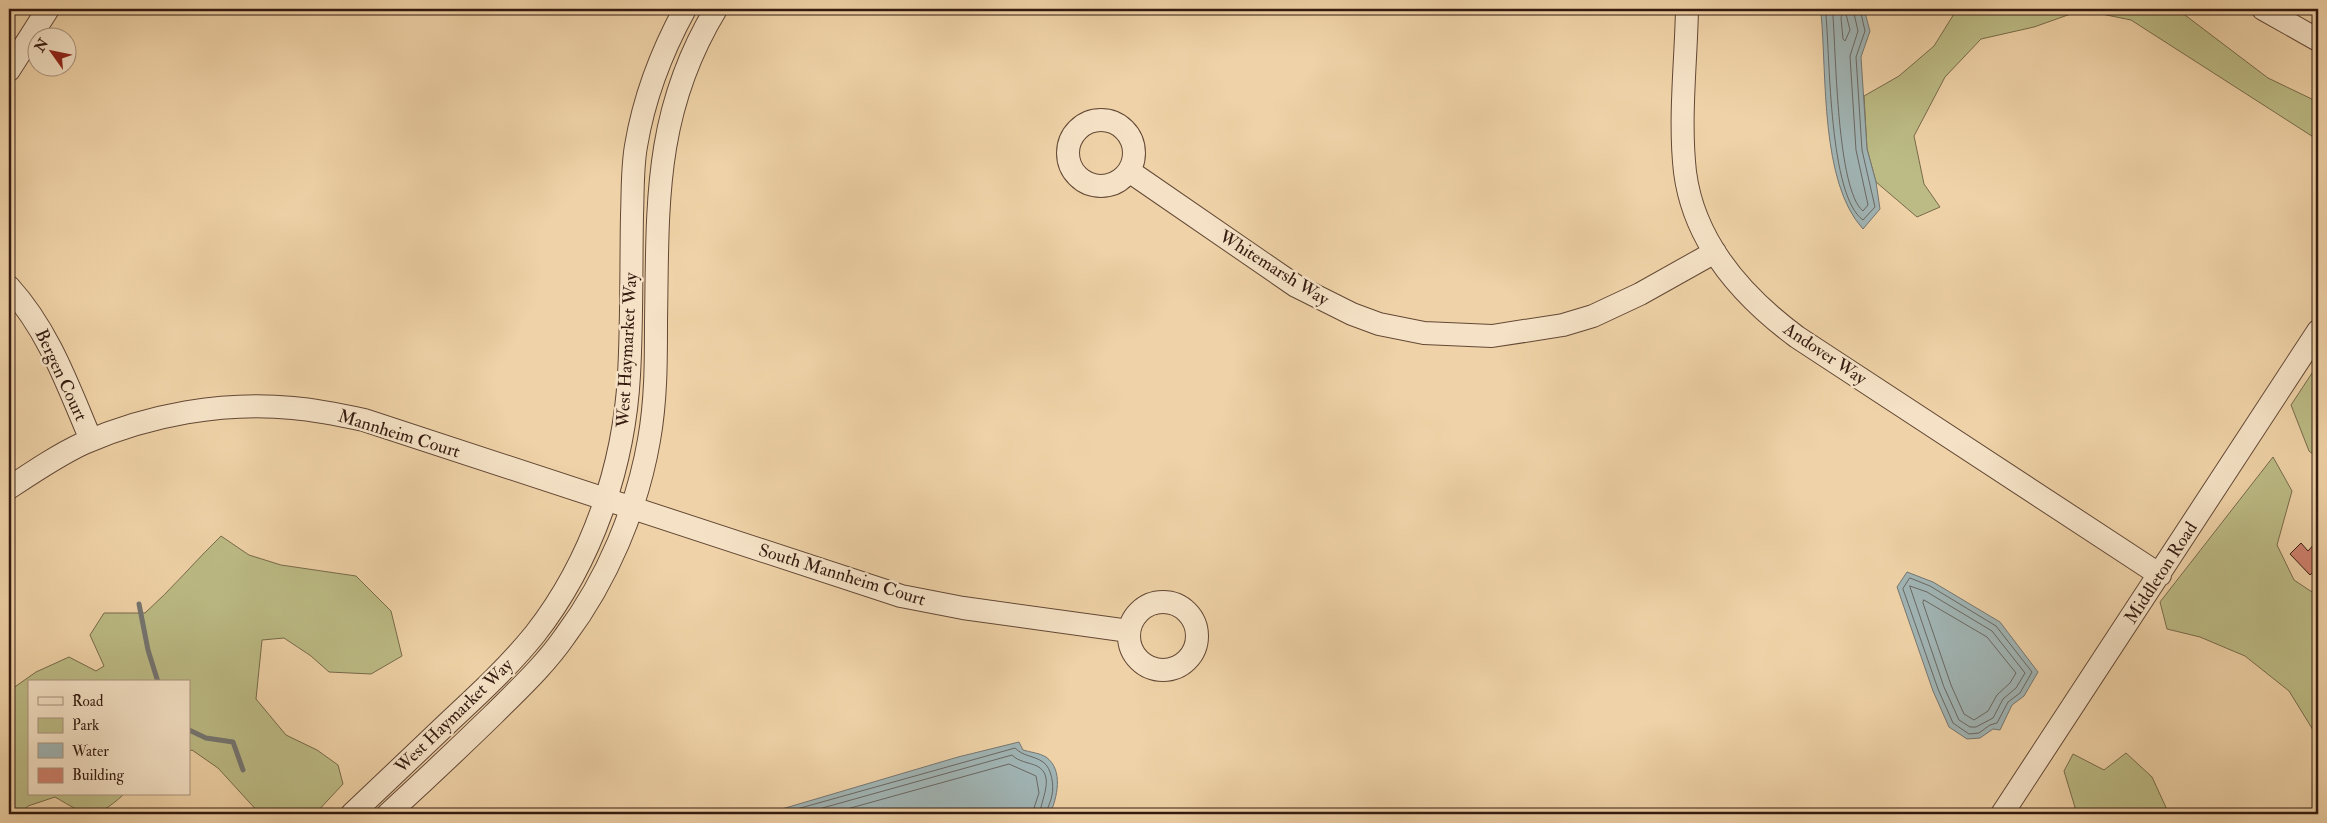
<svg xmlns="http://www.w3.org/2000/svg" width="2327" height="823" font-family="'IM FELL Double Pica',serif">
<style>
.green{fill:#bcbb85;stroke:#786a4a}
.water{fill:#a0b4b4;stroke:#757672}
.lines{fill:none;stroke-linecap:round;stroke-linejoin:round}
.shore{stroke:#6a6762;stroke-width:1}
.stream{stroke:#757672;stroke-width:5}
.building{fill:#cf816e;stroke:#341a0f}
.minor-casing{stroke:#634835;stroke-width:24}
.minor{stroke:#f5e2c6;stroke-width:22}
.labels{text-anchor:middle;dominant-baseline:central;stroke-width:5;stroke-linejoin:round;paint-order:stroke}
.street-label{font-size:18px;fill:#341a0f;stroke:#f5e2c6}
</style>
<rect width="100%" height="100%" fill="#efd2a7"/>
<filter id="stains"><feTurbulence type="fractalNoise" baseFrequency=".004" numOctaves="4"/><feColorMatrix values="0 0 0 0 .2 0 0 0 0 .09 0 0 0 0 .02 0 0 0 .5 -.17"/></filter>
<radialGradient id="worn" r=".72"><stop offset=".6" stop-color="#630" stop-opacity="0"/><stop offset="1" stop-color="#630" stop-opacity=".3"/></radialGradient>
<path class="green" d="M1957 9H2177L2268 78 2318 102V140L2131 20 2082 10 2034 27 1981 39 1945 77 1914 136 1924 184 1940 207 1917 217 1876 182 1867 149 1864 96 1899 76 1934 46Z
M2316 367 2318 368V458L2309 451 2291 405Z
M2273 457 2292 491 2277 545 2294 580 2318 596V738L2289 691 2245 656 2200 637 2167 629 2160 602Z
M221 536 249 555 281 565 356 576 391 611 402 656 371 674 329 672 311 656 284 638 262 640 256 699 286 735 317 750 338 765 343 784 315 814H260L218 768 192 750 189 751V682H29V794H124C93 823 86 815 55 797L28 806 21 814H9V691L36 672 69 657 96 671 104 666 90 635 104 613H145C172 589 195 561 221 536Z
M2126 753 2152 777 2169 814H2077L2064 771 2073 754 2104 770Z"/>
<path class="water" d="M1825 9H1864L1870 31 1861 57 1867 149 1876 182 1880 209 1863 229C1820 182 1827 75 1821 13Z
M1907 572 1933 582 2000 622 2038 672 2024 696 2012 705 2000 730 1993 729 1980 738 1967 739 1949 727 1933 691 1897 587Z
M1019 742 1023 750C1029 752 1040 753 1046 757 1064 770 1057 798 1050 814H765L958 757Z"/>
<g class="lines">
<path class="shore" d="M1828 9 1826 16C1830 58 1829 196 1863 220L1875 207 1862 150 1856 57 1865 31 1860 9
M1835 9 1833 17C1836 54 1837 190 1863 211L1868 205 1856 150 1850 56 1858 31 1853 9
M1843 13 1846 14 1850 30 1845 41 1843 39 1841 18Z
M1910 578 1930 586 1996 626 2032 672 2020 693 2008 702 1997 723 1990 725 1979 733 1969 734 1953 723 1938 689 1903 589Z
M1910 586 1927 592 1992 631 2025 673 2016 688 2003 699 1993 718 1976 727H1970L1959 720 1944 687Z
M1924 600 1987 637 2016 673 2010 683 1997 695 1988 711 1974 720 1964 714 1951 685 1923 603Z
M779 814 1015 748C1024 757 1033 755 1043 762 1052 768 1054 786 1052 795 1051 802 1047 808 1046 814
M801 814 1012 755C1019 762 1028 762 1037 766 1056 776 1040 801 1040 814
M829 814 1009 764 1036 776 1039 793 1032 814"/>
<path class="stream" d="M139 604 148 650 158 682
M189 730 206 738 233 742 243 770"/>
</g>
<path class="building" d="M2318 540V567L2310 575 2290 554 2301 543 2308 551Z"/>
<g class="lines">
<defs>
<path id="minor" d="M1687 9C1686 62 1679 119 1685 172 1694 242 1743 297 1797 337L2160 575
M2263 9 2318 40
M9 70 48 9
M1068 153a33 33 0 1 1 66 0a33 33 0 1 1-66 0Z
M1129 171 1296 286 1352 314 1379 324 1424 333 1492 336 1563 325 1593 316 1640 294 1715 252
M9 287C49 331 68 386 91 440
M9 488C33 472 58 455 84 443 148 415 223 401 293 408 317 410 341 415 364 420L901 596 963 608 1129 631
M1129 636a34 34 0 1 1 68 0a34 34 0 1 1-68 0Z
M352 814C385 783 418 751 452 719 481 692 510 665 535 634 592 561 624 467 629 375 632 322 631 268 632 215 633 192 632 169 636 146 644 98 662 51 685 9
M388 814C424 781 459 748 494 714 519 689 545 665 565 636 607 580 637 509 649 440 656 401 656 362 656 322 658 205 653 113 716 9
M2002 814 2318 331"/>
</defs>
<use href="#minor" class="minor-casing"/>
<use href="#minor" class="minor"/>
</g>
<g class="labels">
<g class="street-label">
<text transform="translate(1274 268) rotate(32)">Whitemarsh Way</text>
<text transform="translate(627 350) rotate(-87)">West Haymarket Way</text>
<text transform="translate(1825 354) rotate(34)">Andover Way</text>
<text transform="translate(61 375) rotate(65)">Bergen Court</text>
<text transform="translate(399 434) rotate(17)">Mannheim Court</text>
<text transform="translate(2161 573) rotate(-57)">Middleton Road</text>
<text transform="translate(842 575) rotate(17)">South Mannheim Court</text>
<text transform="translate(454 716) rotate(-44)">West Haymarket Way</text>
</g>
</g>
<rect width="2327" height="823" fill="none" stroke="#efd2a7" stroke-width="30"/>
<rect x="10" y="10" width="2307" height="803" fill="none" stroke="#341a0f" stroke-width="2.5"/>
<rect x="15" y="15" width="2297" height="793" fill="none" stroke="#341a0f"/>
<rect x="28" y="680" width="162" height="115" fill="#f5e2c6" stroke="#a8927d"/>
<rect x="38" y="697" width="25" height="8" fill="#f5e2c6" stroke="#a8927d"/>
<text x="72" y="706" font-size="15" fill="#341a0f">Road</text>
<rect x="38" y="718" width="25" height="15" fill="#bcbb85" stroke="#a8927d"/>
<text x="72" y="730" font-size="15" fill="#341a0f">Park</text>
<rect x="38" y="743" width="25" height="15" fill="#a0b4b4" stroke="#a8927d"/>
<text x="72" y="756" font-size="15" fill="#341a0f">Water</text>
<rect x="38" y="768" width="25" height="15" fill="#cf816e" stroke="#a8927d"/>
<text x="72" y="780" font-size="15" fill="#341a0f">Building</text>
<g transform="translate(52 52) rotate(303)"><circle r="24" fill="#f5e2c6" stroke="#a8927d"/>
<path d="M0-4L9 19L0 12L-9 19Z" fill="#8f2418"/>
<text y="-8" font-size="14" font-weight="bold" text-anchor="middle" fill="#341a0f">N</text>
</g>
<rect width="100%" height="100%" filter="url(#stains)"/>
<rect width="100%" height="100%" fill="url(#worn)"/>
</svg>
